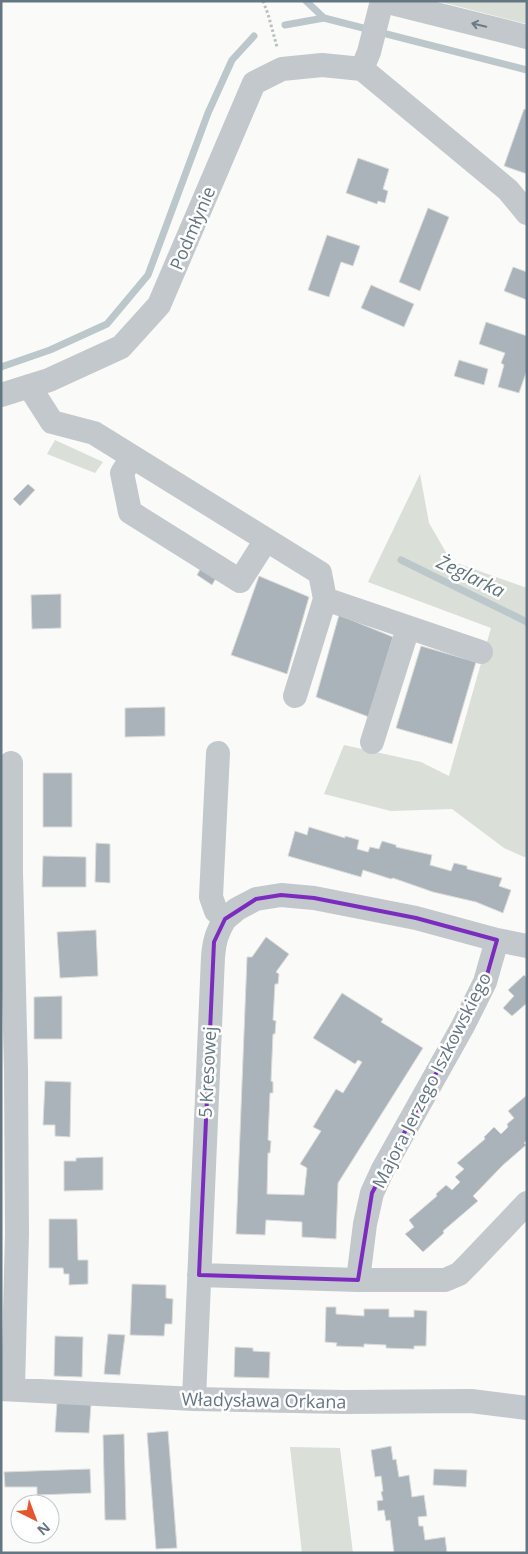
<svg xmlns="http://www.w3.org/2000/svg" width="528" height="1554" font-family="'Open Sans',sans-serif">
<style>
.green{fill:#dadfd7}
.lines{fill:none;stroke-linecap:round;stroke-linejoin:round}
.stream{stroke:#bbc7cb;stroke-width:7}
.building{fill:#aab3b9;stroke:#dcdcda}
.path{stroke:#bbbfc2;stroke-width:3;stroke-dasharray:2.5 2.5;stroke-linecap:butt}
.minor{stroke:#c3c8cc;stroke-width:24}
.oneway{stroke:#6a7a87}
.marked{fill:none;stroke:#7b2cbf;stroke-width:4;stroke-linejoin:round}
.labels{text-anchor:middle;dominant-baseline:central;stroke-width:5;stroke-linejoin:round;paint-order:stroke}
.street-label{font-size:18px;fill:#657683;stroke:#fff}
.water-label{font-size:19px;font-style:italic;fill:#60757c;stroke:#fff}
</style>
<rect width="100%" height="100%" fill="#fafaf8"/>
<path class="green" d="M437 1H527V24Z
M55 440 103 462 95 473 47 454Z
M420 474 429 523 451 561 527 588V856L524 857 504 848 452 809 391 811 324 794 344 745 421 762 449 776 491 628 368 582Z
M290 1447 340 1448 353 1553H302Z"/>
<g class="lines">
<path class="stream" d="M306 1 324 18 527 70
M285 25 324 18
M1 367 50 350 107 324 148 275 208 113 232 60 254 36
M401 560 527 622"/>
</g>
<path class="building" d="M524 109 527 110V174L504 166Z
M358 158 389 169 383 189 388 191 385 203 378 201 377 204 346 193Z
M428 208 449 217 420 291 399 282Z
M327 235 360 246 353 266 341 262 329 297 308 290Z
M513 267 527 272V300L504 291Z
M371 285 414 304 404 327 361 308Z
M486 322 527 336V370L519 393 498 387 504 365 501 363 505 353 479 344Z
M459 360 488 369 484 385 454 376Z
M28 484 35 490 20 506 13 499Z
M203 564 219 573 212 585 197 575Z
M259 576 309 597 287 674 231 655Z
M61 594V628L32 629 31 595Z
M339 615 393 637 369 717 316 697Z
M421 646 476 662 452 744 396 728Z
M165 707V736L125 737V708Z
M43 773H72V827H43Z
M309 827 345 838V836L359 840 357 849 368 852 370 847 379 849 382 841 396 845V847L432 855 430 865 451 871 454 863 467 866V869L502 878 499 886 511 890 503 913 476 902 433 892 393 878 391 879 363 870 361 877 288 856 295 831 307 835Z
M96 843 110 844V883L95 882Z
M43 856 86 857V887H42Z
M96 930 98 976 60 978 57 932Z
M266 937 289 954 276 972 279 974 278 984H275L273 1020 276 1021 275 1034H273L271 1081 273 1082V1093H270L268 1140 271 1141 270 1153H268L267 1194 304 1195 307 1168 300 1164 321 1131 313 1127 336 1089 343 1093 362 1062 358 1060 355 1064 313 1038 342 993 383 1019 381 1022 423 1048 338 1183 336 1239 302 1237V1222L266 1220 265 1235 236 1234 247 957H252Z
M524 975 527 978V1003L512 1016 503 1008 514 996 508 990Z
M62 996V1039H34V997Z
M45 1081 71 1082 70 1137 55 1136V1125H43Z
M527 1095V1140L524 1143 526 1145 503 1165 473 1196 478 1201 443 1231 444 1233 423 1252 405 1234 414 1227 409 1220 437 1196 436 1194 446 1185 452 1190 460 1182 455 1177 464 1169 457 1163 485 1139 484 1137 494 1127 501 1134 508 1127 507 1124 514 1118 508 1111Z
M103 1157V1190L64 1191V1161H76V1158Z
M49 1219H77L78 1260H88V1284L69 1285V1274H64L63 1268H49Z
M132 1284 166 1285V1298L173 1299 172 1324H165L164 1336 130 1335Z
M326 1307H336V1314L364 1316V1309H389V1317H414V1310L427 1311 426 1346H414V1349L386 1348V1345L364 1344V1347L336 1346 337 1343 325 1342Z
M108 1334 125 1335 120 1375 104 1374Z
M55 1336 83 1337 82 1377 54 1376Z
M235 1347 253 1348V1351L270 1352 269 1378 234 1377Z
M57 1402 91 1404 89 1433 55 1432Z
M168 1431 177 1548 156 1549 147 1433Z
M124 1434 126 1520H105L103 1435Z
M391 1446 393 1460 396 1459 399 1477 409 1475 412 1497 424 1495 427 1516 418 1517 419 1526H423L425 1540 445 1537 447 1553H394L390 1520 386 1521 384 1510 378 1511 377 1501 383 1500 381 1492 383 1491 381 1476 375 1477 371 1450Z
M90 1469 91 1493 37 1495V1487H5L4 1472Z
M434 1469 467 1470 466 1487 433 1485Z"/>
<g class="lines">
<path class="path" d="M263 1 268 14 277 47"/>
<path class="minor" d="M384 1 527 37
M362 69 508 190 527 213
M29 386 52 422 94 433 320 573 325 599 481 652
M1 395 49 380 121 347 159 305 254 83 282 69 322 65 362 69 369 52 382 1
M132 457 122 473 130 512 240 581 266 540
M295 696 325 599
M372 742 408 628
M11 763V872L16 1070 17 1234 13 1389
M225 919 237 909 256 899 281 895 314 898 416 918 497 940 527 946
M199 1275 358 1280H445L459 1274 469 1264 527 1203
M358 1280 365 1224 372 1193 383 1169 463 1026 485 982 497 940
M1 1389 194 1399 344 1402 471 1401 527 1408
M194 1399 213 957C214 942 217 932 225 919L216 911 211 897 218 753"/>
</g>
<defs><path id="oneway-shaft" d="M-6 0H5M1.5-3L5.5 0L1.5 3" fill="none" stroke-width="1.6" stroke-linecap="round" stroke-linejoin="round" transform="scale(1.25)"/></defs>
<use class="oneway" href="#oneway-shaft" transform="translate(479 25) rotate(-166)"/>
<path class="marked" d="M281 895 314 898 416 918 497 940 485 982 372 1193 358 1280 199 1275 214 942 225 919 256 899Z"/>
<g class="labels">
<g class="street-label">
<text transform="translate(192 228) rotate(-67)">Podmłynie</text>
<text transform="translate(207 1072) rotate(-87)">5 Kresowej</text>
<text transform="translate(431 1080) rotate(-63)">Majora Jerzego Iszkowskiego</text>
<text transform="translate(264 1400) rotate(1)">Władysława Orkana</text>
</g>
<g class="water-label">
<text transform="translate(471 576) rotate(26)">Żeglarka</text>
</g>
</g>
<rect width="528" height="1554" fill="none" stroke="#657683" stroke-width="5"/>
<g transform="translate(35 1519) rotate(138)"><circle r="24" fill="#ffffff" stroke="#c1c8cd"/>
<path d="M0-4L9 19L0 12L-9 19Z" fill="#e4572e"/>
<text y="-8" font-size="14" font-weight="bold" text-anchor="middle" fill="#657683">N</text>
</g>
</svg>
